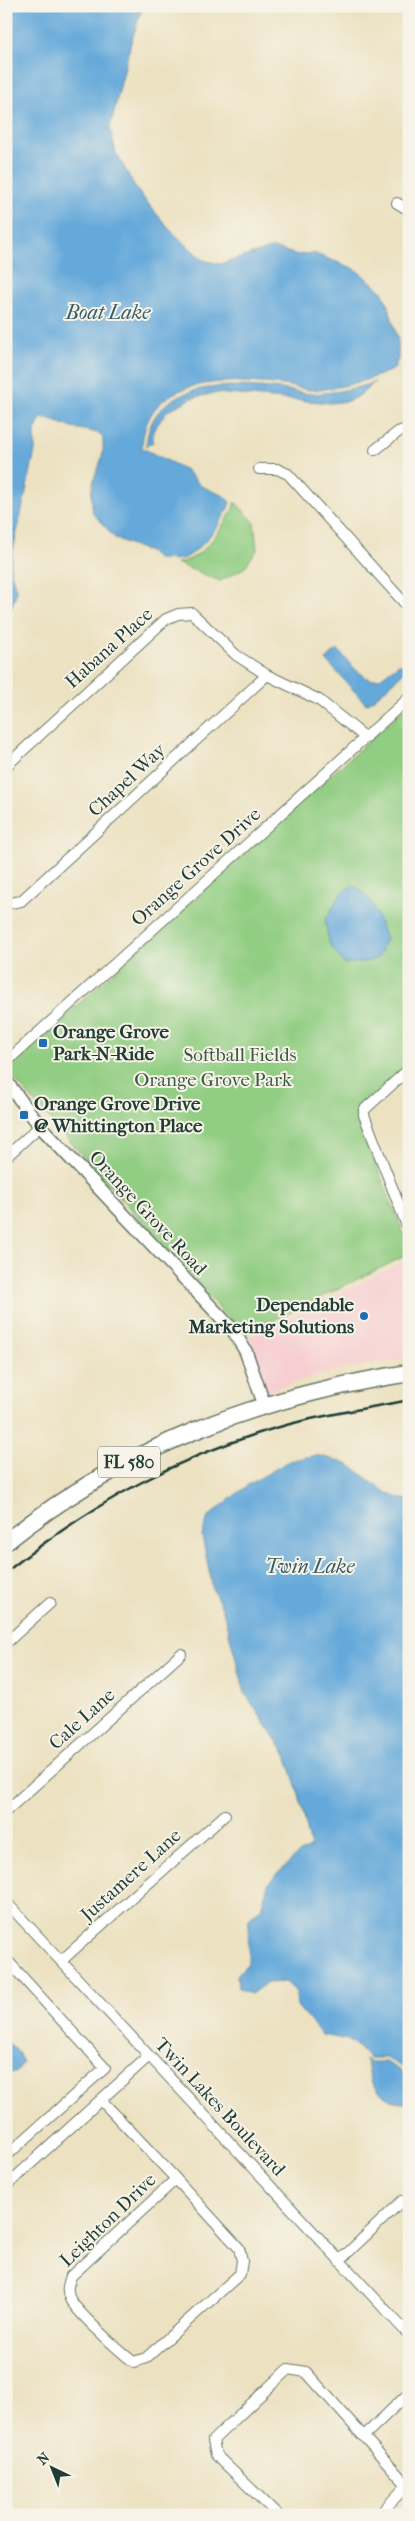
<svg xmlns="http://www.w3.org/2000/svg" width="415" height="2521" font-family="'IM FELL French Canon',serif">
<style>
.built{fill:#f7cfd2}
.green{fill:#91cd82;stroke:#58855b}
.water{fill:#65a9da;stroke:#427387}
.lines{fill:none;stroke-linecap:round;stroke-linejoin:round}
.minor-casing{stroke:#677766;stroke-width:12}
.tertiary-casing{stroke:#677766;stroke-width:15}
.primary-casing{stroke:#677766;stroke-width:19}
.minor{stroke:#fff;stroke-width:10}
.tertiary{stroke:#fff;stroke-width:12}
.primary{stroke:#fff;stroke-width:16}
.rail{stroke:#1f3d34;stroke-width:2.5}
.poi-dot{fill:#1f6fb2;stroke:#f7f3e8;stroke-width:2}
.labels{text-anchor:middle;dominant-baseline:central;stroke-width:4;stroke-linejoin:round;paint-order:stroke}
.shield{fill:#f7f3e8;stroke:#60746a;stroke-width:1}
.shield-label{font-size:18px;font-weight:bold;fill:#1f3d34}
.street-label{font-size:19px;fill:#1f3d34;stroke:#f7f3e8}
.poi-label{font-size:19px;font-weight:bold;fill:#1f3d34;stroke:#f7f3e8;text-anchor:start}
.park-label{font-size:19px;fill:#365a44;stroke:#f7f3e8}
.water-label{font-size:20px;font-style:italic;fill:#345d66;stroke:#f7f3e8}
</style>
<rect width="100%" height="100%" fill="#f7f3e8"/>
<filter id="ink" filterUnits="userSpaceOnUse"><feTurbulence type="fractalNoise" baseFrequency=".02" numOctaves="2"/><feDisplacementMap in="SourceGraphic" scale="10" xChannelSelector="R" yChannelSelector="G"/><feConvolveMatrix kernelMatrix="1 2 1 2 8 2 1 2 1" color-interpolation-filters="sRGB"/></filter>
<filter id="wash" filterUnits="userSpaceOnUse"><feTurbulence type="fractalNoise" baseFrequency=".0096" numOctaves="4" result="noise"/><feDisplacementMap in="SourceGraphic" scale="20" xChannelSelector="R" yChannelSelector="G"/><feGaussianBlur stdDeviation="1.12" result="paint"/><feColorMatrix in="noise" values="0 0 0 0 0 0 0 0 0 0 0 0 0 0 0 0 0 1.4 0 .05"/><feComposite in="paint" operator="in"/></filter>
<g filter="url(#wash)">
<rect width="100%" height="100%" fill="#ece2c2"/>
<path class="built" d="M409 1259V1358L334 1370 265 1392 244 1340Z"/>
<path class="green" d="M235 502 254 522 257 550 244 568 220 581 176 563C203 561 219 530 233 510Z
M404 709 409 714V1066L356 1115 409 1247V1254L243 1335 6 1070Z"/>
<path class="water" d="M6 6H143L131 42 110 128 116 153 137 190 169 229 203 260 220 264 273 248 298 255 313 253 355 269 381 290 388 304 398 341V359L394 369C370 380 336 390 310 390 301 389 292 386 283 385 229 379 145 373 142 448L186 470 201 486 224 496 230 502C227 517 200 551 185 558 178 561 166 559 157 559L149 552 115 538 93 513C92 505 91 496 92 489 95 467 107 460 102 435 91 430 79 430 68 426 59 422 51 420 41 418L35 431V451L12 555 10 570 17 592 6 621Z
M375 382 359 396 348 401 331 403 215 393 192 398 167 411 153 431V442L146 446C151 378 232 384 281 389 291 390 302 394 312 394 332 393 356 389 375 382Z
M336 651H339L356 670 370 680 380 678 399 664 408 665 407 668C403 674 371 703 366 704L326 660Z
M353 885C375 898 376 916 386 938L379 957 370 961 344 964 329 943 325 920 342 893Z
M316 1455C326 1458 340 1460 349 1465 369 1478 385 1498 409 1500V2071L386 2058H369L350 2040 322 2035 297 2006 296 1992 286 1982 266 1983 251 1994 238 1988 237 1975 248 1963 249 1919 261 1908 269 1882 298 1854 311 1847 299 1795 286 1755 245 1693 222 1607 213 1590 202 1536 208 1517 248 1485 289 1461Z
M6 2040 18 2052 23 2063 17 2071 6 2075Z
M364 2058 370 2062H386L409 2076V2104C394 2104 374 2092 370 2078 368 2070 369 2064 364 2058Z"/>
</g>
<g filter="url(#ink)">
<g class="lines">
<defs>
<path id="minor" d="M397 203 409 210
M375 450 398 432 409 428
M259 469H277L288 474 409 608
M6 766 166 619 178 614 192 613 236 655 267 675 319 700 366 738
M6 904 21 901 267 675
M6 1062 409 698
M409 1069 364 1110V1115L409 1231
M6 1157 40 1126
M6 1643 50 1603
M6 1811 181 1654
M6 1902 409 2335
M6 1959 105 2068 6 2156
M61 1961 225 1815
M102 2101 176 2179
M176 2179 239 2248 242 2261 240 2274 146 2358 134 2362C122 2354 76 2311 70 2299 66 2290 68 2285 71 2276Z
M6 2186 149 2056
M339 2261 402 2201
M364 2436 409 2393
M278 2515 216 2455 213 2440 288 2369 306 2372 407 2485 379 2515"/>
<path id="tertiary" d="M6 1081 40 1126 233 1330 246 1352 264 1404"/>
<path id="primary" d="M6 1542C128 1445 257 1397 409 1373"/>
</defs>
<use href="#minor" class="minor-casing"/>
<use href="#tertiary" class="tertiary-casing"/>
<use href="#primary" class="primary-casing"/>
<use href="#minor" class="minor"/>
<use href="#tertiary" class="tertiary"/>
<use href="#primary" class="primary"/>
<path class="rail" d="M6 1572C93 1503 182 1453 290 1424 329 1414 369 1408 409 1400"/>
</g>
</g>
<g class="poi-dot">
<rect x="38" y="1038" width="10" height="10" rx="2.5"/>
<rect x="19" y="1110" width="10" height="10" rx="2.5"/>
<circle cx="364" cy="1316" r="5"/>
</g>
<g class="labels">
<rect class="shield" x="98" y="1446.5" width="62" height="31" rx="4"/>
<g class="shield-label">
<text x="129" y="1462">FL 580</text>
</g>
<g class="street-label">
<text transform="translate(109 648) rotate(-42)">Habana Place</text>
<text transform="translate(127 780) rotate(-43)">Chapel Way</text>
<text transform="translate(196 867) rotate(-42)">Orange Grove Drive</text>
<text transform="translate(148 1213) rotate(47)">Orange Grove Road</text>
<text transform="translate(82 1719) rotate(-42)">Cale Lane</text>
<text transform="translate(131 1875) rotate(-42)">Justamere Lane</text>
<text transform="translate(220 2107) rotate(47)">Twin Lakes Boulevard</text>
<text transform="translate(108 2220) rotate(-44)">Leighton Drive</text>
</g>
<g class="poi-label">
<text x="53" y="1032">Orange Grove<tspan x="53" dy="22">Park-N-Ride</tspan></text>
<text x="34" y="1104">Orange Grove Drive<tspan x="34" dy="22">@ Whittington Place</tspan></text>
<text x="354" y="1305" text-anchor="end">Dependable<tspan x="354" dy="22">Marketing Solutions</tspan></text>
</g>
<g class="park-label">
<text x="240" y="1055">Softball Fields</text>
<text x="213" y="1080">Orange Grove Park</text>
</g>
<g class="water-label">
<text x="108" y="312">Boat Lake</text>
<text x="310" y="1566">Twin Lake</text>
</g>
</g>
<rect width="415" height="2521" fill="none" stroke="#f7f3e8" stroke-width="25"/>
<g transform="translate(52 2468) rotate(317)" stroke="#f7f3e8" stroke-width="4" paint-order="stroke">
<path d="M0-4L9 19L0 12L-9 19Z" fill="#1f3d34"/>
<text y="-8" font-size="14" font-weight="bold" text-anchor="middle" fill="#1f3d34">N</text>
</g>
</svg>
